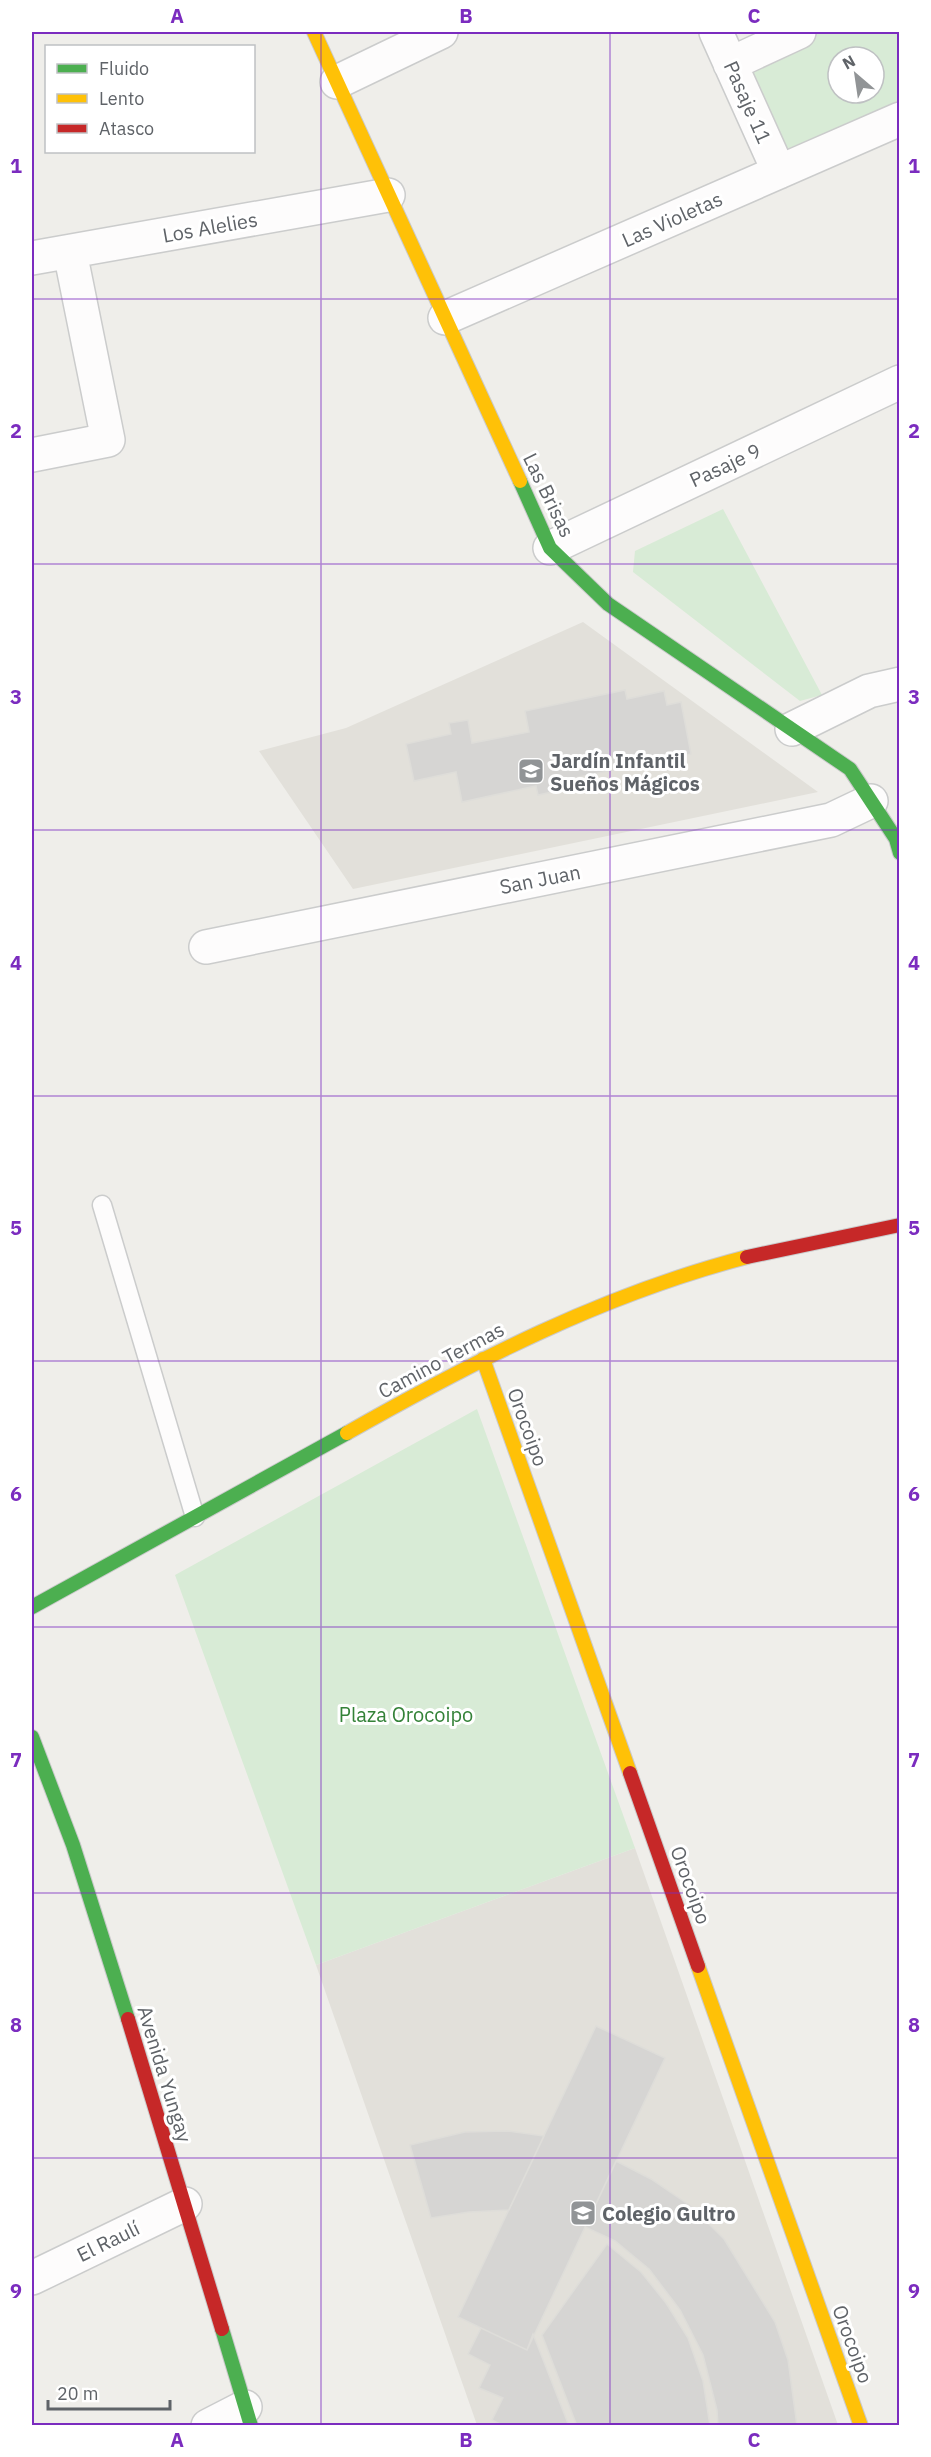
<svg xmlns="http://www.w3.org/2000/svg" width="931" height="2457" font-family="'IBM Plex Sans',sans-serif">
<style>
.education{fill:#e2e0da}
.green{fill:#d8ebd6;fill-rule:evenodd}
.building{fill:#d6d5d3;stroke:#deddd9;stroke-width:1.5}
.lines{fill:none;stroke-linecap:round;stroke-linejoin:round}
.lane-casing{stroke:#cbcccc;stroke-width:21}
.street-casing{stroke:#cbcccc;stroke-width:36}
.fast-casing{stroke:#cacacb;stroke-width:16}
.slow-casing{stroke:#cacacb;stroke-width:16}
.jam-casing{stroke:#cacacb;stroke-width:16}
.lane{stroke:#fdfcfc;stroke-width:18}
.street{stroke:#fdfcfc;stroke-width:33}
.fast{stroke:#4caf50;stroke-width:14}
.slow{stroke:#ffc107;stroke-width:14}
.jam{stroke:#c62828;stroke-width:14}
.grid{fill:none;stroke:#7b2cbf;stroke-width:1.5;stroke-opacity:0.55}
.labels{text-anchor:middle;dominant-baseline:central;stroke-width:6;stroke-linejoin:round;paint-order:stroke}
.street-label{font-size:20px;fill:#5f6368;stroke:#fff}
.poi-label{font-size:20px;font-weight:bold;fill:#5f6368;stroke:#fff;text-anchor:start}
.park-label{font-size:20px;fill:#348238;stroke:#fff}
.neatline{fill:none;stroke:#7b2cbf;stroke-width:2}
.grid-label{font-size:20px;text-anchor:middle;font-weight:bold;fill:#7b2cbf}
</style>
<rect width="100%" height="100%" fill="#efeeea"/>
<path class="education" d="M583 622 818 792 353 889 259 751 346 728Z
M635 1848 838 2425H477L316 1965Z"/>
<path class="green" d="M799 32H899V119L779 172 730 64ZM838 57H874V93H838Z
M723 509 822 695 800 701 633 572 635 551Z
M477 1409 635 1848 316 1965 175 1575Z"/>
<path class="building" d="M625 690 627 699 664 691 667 705 681 702 691 754 569 779 571 788 538 795 536 786 462 802 456 772 414 781 406 744 451 734 449 723 468 720 472 743 529 732 525 711Z
M596 2026 665 2058 527 2350 458 2317Z
M508 2131 544 2136 509 2210 469 2212 431 2218 410 2145 465 2132Z
M616 2161 651 2179 692 2207 724 2239 775 2322 788 2360 797 2426H718L717 2410 703 2355 680 2310 649 2269 615 2241 585 2227Z
M607 2244 641 2272 666 2303 688 2338 703 2381 710 2426H577L542 2335Z
M481 2328 527 2350 533 2334 569 2426H504L492 2420 503 2398 479 2388 490 2365 468 2354Z"/>
<g class="lines">
<defs>
<path id="lane" d="M102 1205 195 1517"/>
<path id="street" d="M716 32 779 172
M730 64 799 32
M337 82 441 32
M32 258 388 195
M445 318 900 119
M32 455 108 440 70 252
M550 548 900 382
M792 729 869 691 900 684
M206 947 831 820 871 801
M32 2278 185 2204
M208 2426 245 2407"/>
<path id="fast" d="M520 481 550 548 608 604 850 769 896 839 900 853
M32 1607 347 1433
M32 1737 73 1845 128 2019
M222 2329 251 2426"/>
<path id="slow" d="M314 32 520 481
M483 1359 630 1773
M347 1433C474 1361 604 1294 747 1257
M698 1966 861 2426"/>
<path id="jam" d="M747 1257 900 1225
M630 1773 698 1966
M128 2019 222 2329"/>
</defs>
<use href="#lane" class="lane-casing"/>
<use href="#street" class="street-casing"/>
<use href="#fast" class="fast-casing"/>
<use href="#slow" class="slow-casing"/>
<use href="#jam" class="jam-casing"/>
<use href="#lane" class="lane"/>
<use href="#street" class="street"/>
<use href="#fast" class="fast"/>
<use href="#slow" class="slow"/>
<use href="#jam" class="jam"/>
</g>
<path class="grid" d="M321 32V2426M610 32V2426M32 299H900M32 564H900M32 830H900M32 1096H900M32 1361H900M32 1627H900M32 1893H900M32 2158H900"/>
<defs>
<symbol id="school-square" viewBox="-11 -11 22 22"><rect x="-9" y="-9" width="18" height="18" rx="4" fill="#919496" stroke="#fff"/><path d="M0-5L7-2L0 1L-7-2ZM-4 1L0 2.5L4 1V4Q0 6-4 4Z" fill="#fff"/></symbol>
</defs>
<g fill-rule="evenodd">
<use href="#school-square" x="516" y="756" width="30" height="30"/>
<use href="#school-square" x="568" y="2198" width="30" height="30"/>
</g>
<g class="labels">
<g class="street-label">
<text transform="translate(748 102) rotate(66)">Pasaje 11</text>
<text transform="translate(672 219) rotate(-24)">Las Violetas</text>
<text transform="translate(210 227) rotate(-10)">Los Alelies</text>
<text transform="translate(725 465) rotate(-25)">Pasaje 9</text>
<text transform="translate(549 495) rotate(64)">Las Brisas</text>
<text transform="translate(540 879) rotate(-11)">San Juan</text>
<text transform="translate(441 1360) rotate(-28)">Camino Termas</text>
<text transform="translate(528 1427) rotate(70)">Orocoipo</text>
<text transform="translate(691 1885) rotate(70)">Orocoipo</text>
<text transform="translate(165 2074) rotate(73)">Avenida Yungay</text>
<text transform="translate(108 2241) rotate(-26)">El Raulí</text>
<text transform="translate(853 2344) rotate(70)">Orocoipo</text>
</g>
<g class="poi-label">
<text x="550" y="760">Jardín Infantil<tspan x="550" dy="23">Sueños Mágicos</tspan></text>
<text x="602" y="2213">Colegio Gultro</text>
</g>
<g class="park-label">
<text x="406" y="1714">Plaza Orocoipo</text>
</g>
</g>
<rect width="931" height="2457" fill="none" stroke="#ffffff" stroke-width="66"/>
<rect x="45" y="45" width="210" height="108" fill="#ffffff" stroke="#bfc1c3" stroke-width="1.5"/>
<rect x="57" y="64" width="30" height="9" fill="#4caf50" stroke="#bfc1c3" stroke-width="1.5"/>
<text x="99" y="75" font-size="18" fill="#5f6368">Fluido</text>
<rect x="57" y="94" width="30" height="9" fill="#ffc107" stroke="#bfc1c3" stroke-width="1.5"/>
<text x="99" y="105" font-size="18" fill="#5f6368">Lento</text>
<rect x="57" y="124" width="30" height="9" fill="#c62828" stroke="#bfc1c3" stroke-width="1.5"/>
<text x="99" y="135" font-size="18" fill="#5f6368">Atasco</text>
<g transform="translate(856 75) rotate(331)"><circle r="28" fill="#ffffff" stroke="#bfc1c3" stroke-width="1.5"/>
<path d="M0-4.5L10 22L0 15L-10 22Z" fill="#919496"/>
<text y="-9" font-size="16" font-weight="bold" text-anchor="middle" fill="#5f6368">N</text>
</g>
<path d="M48 2400v9h122v-9" fill="none" stroke="#5f6368" stroke-width="3"/>
<text x="57" y="2400" font-size="18" fill="#5f6368" stroke="#ffffff" stroke-width="4.5" paint-order="stroke">20 m</text>
<rect x="33" y="33" width="865" height="2391" class="neatline"/>
<g class="grid-label">
<text x="177" y="23">A</text>
<text x="466" y="23">B</text>
<text x="754" y="23">C</text>
<text x="16" y="173">1</text>
<text x="914" y="173">1</text>
<text x="16" y="438">2</text>
<text x="914" y="438">2</text>
<text x="16" y="704">3</text>
<text x="914" y="704">3</text>
<text x="16" y="970">4</text>
<text x="914" y="970">4</text>
<text x="16" y="1235">5</text>
<text x="914" y="1235">5</text>
<text x="16" y="1501">6</text>
<text x="914" y="1501">6</text>
<text x="16" y="1767">7</text>
<text x="914" y="1767">7</text>
<text x="16" y="2032">8</text>
<text x="914" y="2032">8</text>
<text x="16" y="2298">9</text>
<text x="914" y="2298">9</text>
<text x="177" y="2447">A</text>
<text x="466" y="2447">B</text>
<text x="754" y="2447">C</text>
</g>
</svg>
